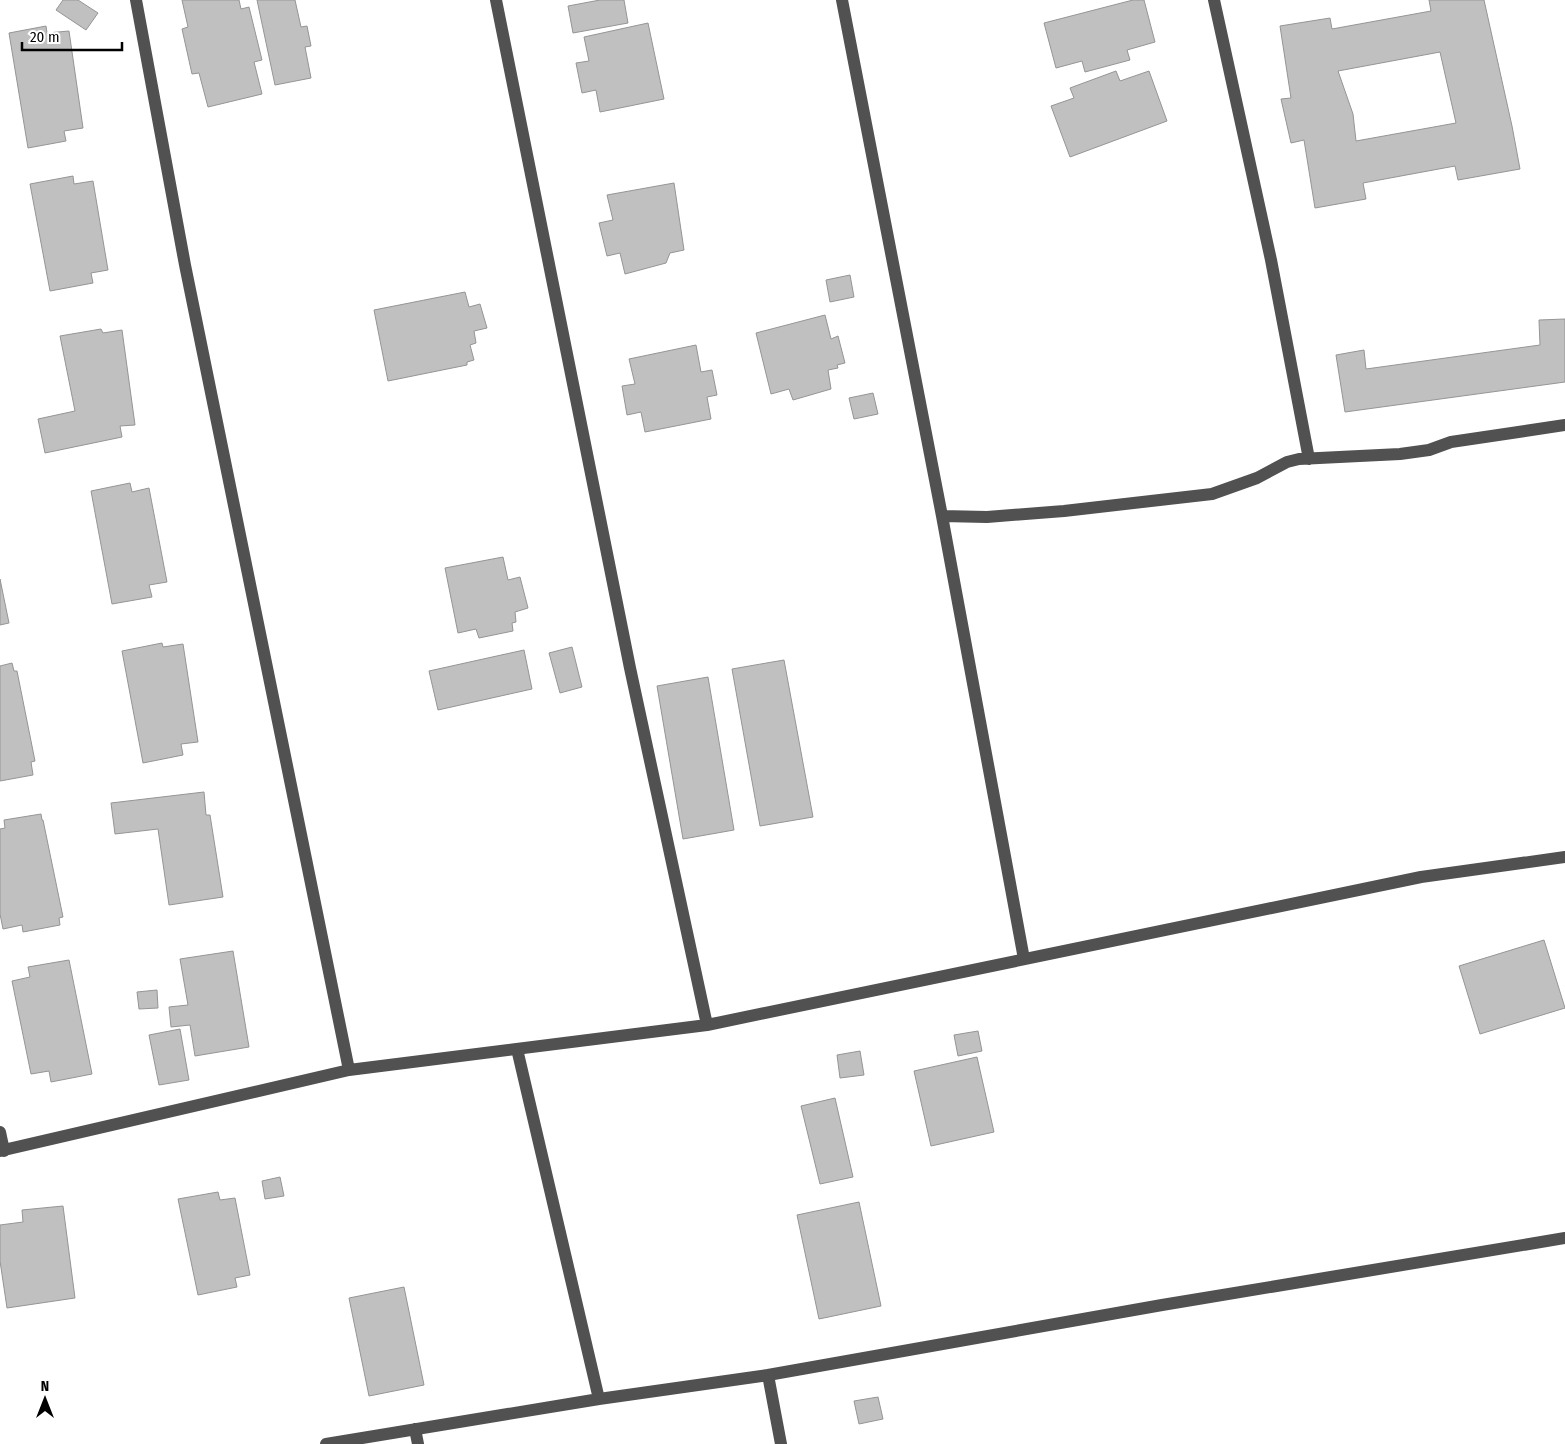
<svg xmlns="http://www.w3.org/2000/svg" width="1565" height="1444" font-family="'Fira Sans Condensed',sans-serif">
<style>
.building{fill:#c0c0c0;stroke:#959595;fill-rule:evenodd}
.lines{fill:none;stroke-linecap:round;stroke-linejoin:round}
.minor{stroke:#515151;stroke-width:12}
</style>
<rect width="100%" height="100%" fill="#fff"/>
<path class="building" d="M63 0H78L98 13 86 30 56 10Z
M182 0H239L241 9 249 7 262 60 254 62 262 94 208 107 199 73 192 74 182 29 188 27Z
M257 0H295L301 27 307 26 311 46 305 47 311 78 275 85Z
M600 0H624L628 23 573 33 568 6Z
M1133 0H1144L1155 42 1127 50 1130 60 1085 72 1082 61 1056 68 1044 23Z
M1429 0H1484L1512 126 1520 169 1458 180 1455 166 1363 183 1366 199 1315 208 1304 140 1291 143 1281 99 1291 98 1280 26 1330 18 1332 29 1431 11ZM1440 52 1456 123 1356 141 1353 114 1338 71Z
M648 23 664 99 600 112 596 90 582 93 576 63 589 61 584 37Z
M46 26 47 33 69 31 83 128 64 131 66 141 28 148 9 33Z
M1116 71 1120 81 1149 71 1167 121 1070 157 1051 106 1074 98 1070 88Z
M73 176 74 184 93 181 108 270 91 273 93 283 50 291 30 184Z
M674 183 684 250 670 253 666 263 625 274 620 253 607 256 599 223 613 220 607 195Z
M850 275 854 297 830 302 826 280Z
M465 292 469 307 480 304 487 328 474 331 476 343 470 345 474 360 467 362V365L388 381 374 310Z
M825 315 831 339 838 336 845 363 837 365 838 368 828 370 831 389 793 400 789 389 771 394 756 333Z
M1565 319V382L1345 412 1336 355 1364 350 1366 369 1540 345 1539 320Z
M101 329 103 333 122 330 135 425 120 426 122 437 45 453 38 419 75 411 60 336Z
M696 345 701 372 712 370 717 395 707 397 711 419 645 432 641 412 627 415 622 386 635 384 629 359Z
M873 393 878 414 854 419 849 398Z
M130 483 132 492 149 488 167 582 149 585 152 597 112 604 91 491Z
M503 557 508 580 520 577 528 608 515 612 516 622 512 623 513 631 479 638 476 629 458 633 445 568Z
M0 579 9 623 0 625Z
M162 643 163 647 183 644 198 742 181 744 183 755 143 763 122 651Z
M572 647 582 687 560 693 549 653Z
M524 650 532 689 438 710 429 671Z
M784 660 813 817 760 826 732 669Z
M12 663 14 671H17L35 761 31 762 33 775 0 781V666Z
M708 677 734 830 683 839 657 686Z
M204 792 206 815H210L223 897 169 905 158 829 115 834 111 803Z
M41 814 42 820H43L63 917 59 918 60 925 23 932 22 925 3 929 0 914V829L5 828 4 820Z
M1544 940 1565 1008 1480 1034 1459 966Z
M233 951 249 1047 195 1056 190 1025 171 1027 169 1007 188 1005 180 959Z
M69 960 92 1074 51 1082 49 1071 31 1074 12 981 30 977 28 967Z
M157 990 158 1008 139 1009 137 992Z
M180 1029 189 1080 159 1085 149 1035Z
M978 1031 982 1051 958 1056 954 1035Z
M860 1051 864 1075 840 1078 837 1055Z
M977 1057 994 1132 931 1146 914 1071Z
M835 1098 853 1177 820 1184 801 1106Z
M280 1177 284 1196 265 1199 262 1181Z
M218 1192 220 1200 235 1198 250 1275 235 1278 237 1287 198 1295 178 1199Z
M859 1202 881 1306 819 1319 797 1215Z
M63 1206 75 1298 7 1308 0 1261V1225L23 1222 22 1210Z
M404 1287 424 1385 369 1396 349 1298Z
M878 1397 883 1419 859 1424 854 1401Z"/>
<g class="lines">
<path class="minor" d="M136 0 185 265 349 1070
M496 0 630 668 707 1025
M842 0 942 516 1024 959
M1214 0 1271 260 1309 459
M942 516 987 517 1064 511 1212 494 1257 478 1287 462 1299 459 1400 454 1429 450 1451 442 1565 425
M517 1049 599 1399
M0 1132 4 1151
M0 1151 349 1070 707 1025 1421 877 1565 857
M768 1375 781 1444
M415 1429 418 1444
M326 1444 599 1399 768 1375 1162 1305 1565 1238"/>
</g>
<g transform="translate(45 1399)" stroke="#ffffff" stroke-width="4" paint-order="stroke">
<path d="M0-4L9 19L0 12L-9 19Z" fill="#000000"/>
<text y="-8" font-size="14" font-weight="bold" text-anchor="middle" fill="#000000">N</text>
</g>
<path d="M22 42v8h100v-8" fill="none" stroke="#000000" stroke-width="2.5"/>
<text x="30" y="42" font-size="15" fill="#000000" stroke="#ffffff" stroke-width="4" paint-order="stroke">20 m</text>
</svg>
